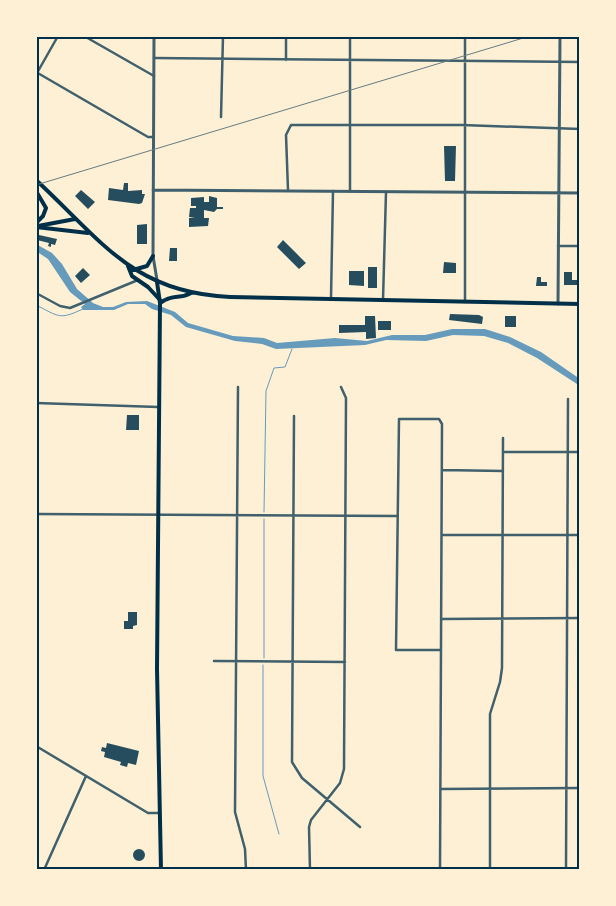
<svg xmlns="http://www.w3.org/2000/svg" width="616" height="906" font-family="'Playfair Display',serif">
<style>
.water{fill:#669bbc}
.lines{fill:none;stroke-linecap:round;stroke-linejoin:round}
.stream{stroke:#669bbc;stroke-width:1}
.building{fill:#264d5e}
.minor{stroke:#3f606c;stroke-width:2.5}
.tertiary{stroke:#3f606c;stroke-width:3}
.secondary{stroke:#003049;stroke-width:4}
.primary{stroke:#003049;stroke-width:4}
.rail{stroke:#657d81;stroke-width:1}
.neatline{fill:none;stroke:#003049;stroke-width:2}
</style>
<rect width="100%" height="100%" fill="#fdf0d5"/>
<path class="water" d="M36 244 52 253 62 264 77 289 93 303 103 307H113L126 302 147 301 175 312 188 323 233 336 264 338 277 343 335 338 367 341 392 335H425L452 329H485L510 337 541 352 580 379V386L537 358 508 343 484 336 453 335 426 341 386 340 365 345 276 349 262 344 235 341 186 327 171 315 152 309 145 304H128L114 310H83L81 307 85 304 70 292 48 259 36 251Z"/>
<g class="lines">
<path class="stream" d="M36 305C60 317 59 320 83 309
M264 512 266 391 274 368 285 367 292 349
M264 658V519
M263 665V776L279 834"/>
</g>
<path class="building" d="M444 146H456L455 181H445Z
M124 183H128V191L142 190V194H145L142 203 139 204 108 200 109 188 123 190Z
M81 190 95 202 88 209 75 196Z
M209 196 217 198V207H223V209H217L214 212 204 210V218H209L208 226 189 227V218H195L189 217 190 208H196V206H191V198L204 197V202H209Z
M147 224V244H137V225Z
M39 235 57 239 55 245 51 244V247L48 246 49 243 37 240Z
M283 240 306 263 299 269 277 247Z
M170 248H177V261H169Z
M444 262 456 263V273H443Z
M368 267H377V288H368Z
M83 268 90 275 81 283 75 276Z
M349 271H364V286L349 285Z
M564 272H572V280H580V289H577V285H564Z
M537 277H541V282H547V286H536Z
M450 314 479 315 483 317 482 324 449 320Z
M365 316H375L376 338 366 339V332L339 333V325H365Z
M505 316H516V327H505Z
M378 321H391V330H378Z
M127 415H139V430H126Z
M128 612H137V625L133 626V629H124V621H128Z
M107 743 139 751 136 765 128 763 127 767 120 765 121 762 104 757 105 752 101 751 102 747 106 748Z
M133 855a6 6 0 1 1 12 0a6 6 0 1 1-12 0Z"/>
<g class="lines">
<path class="minor" d="M84 36 154 76
M286 36V60
M350 36V191
M154 58 580 62
M36 72 148 137H153
M37 73 58 36
M221 117 223 36
M288 190 286 135 291 125H462L580 129
M558 246H580
M36 293 60 306 70 308 138 280
M331 299 333 191
M383 300 386 192
M465 302V36
M238 387 235 812 245 849 246 870
M36 403 158 407
M294 416 292 762 302 778 360 827
M503 452H580
M442 470 503 471
M36 514 397 516
M442 535H580
M441 619 580 618
M214 661 345 662
M36 746 148 813H159
M441 789 580 788
M44 870 86 776
M310 870 309 827 311 820 340 783 344 769 346 398 341 387
M440 870 442 424 439 419H399L396 650H440
M490 870V714L500 682 502 668 503 438
M566 870 568 399"/>
<path class="tertiary" d="M154 36 153 256 157 280
M153 190 580 193
M558 304 560 36
M501 870H505
M545 870 580 869"/>
<path class="secondary" d="M157 282 160 303 157 669 161 870"/>
<path class="primary" d="M36 180C101 240 133 293 230 297L580 304
M36 191 46 208 43 216 36 223
M38 226 75 219
M36 227 88 233
M128 266 132 276 148 287 160 300
M133 270 147 266 153 256
M160 303C174 293 179 300 191 293"/>
<path class="rail" d="M36 185 530 36"/>
</g>
<rect width="616" height="906" fill="none" stroke="#fdf0d5" stroke-width="75"/>
<rect x="38" y="38" width="540" height="830" class="neatline"/>
</svg>
